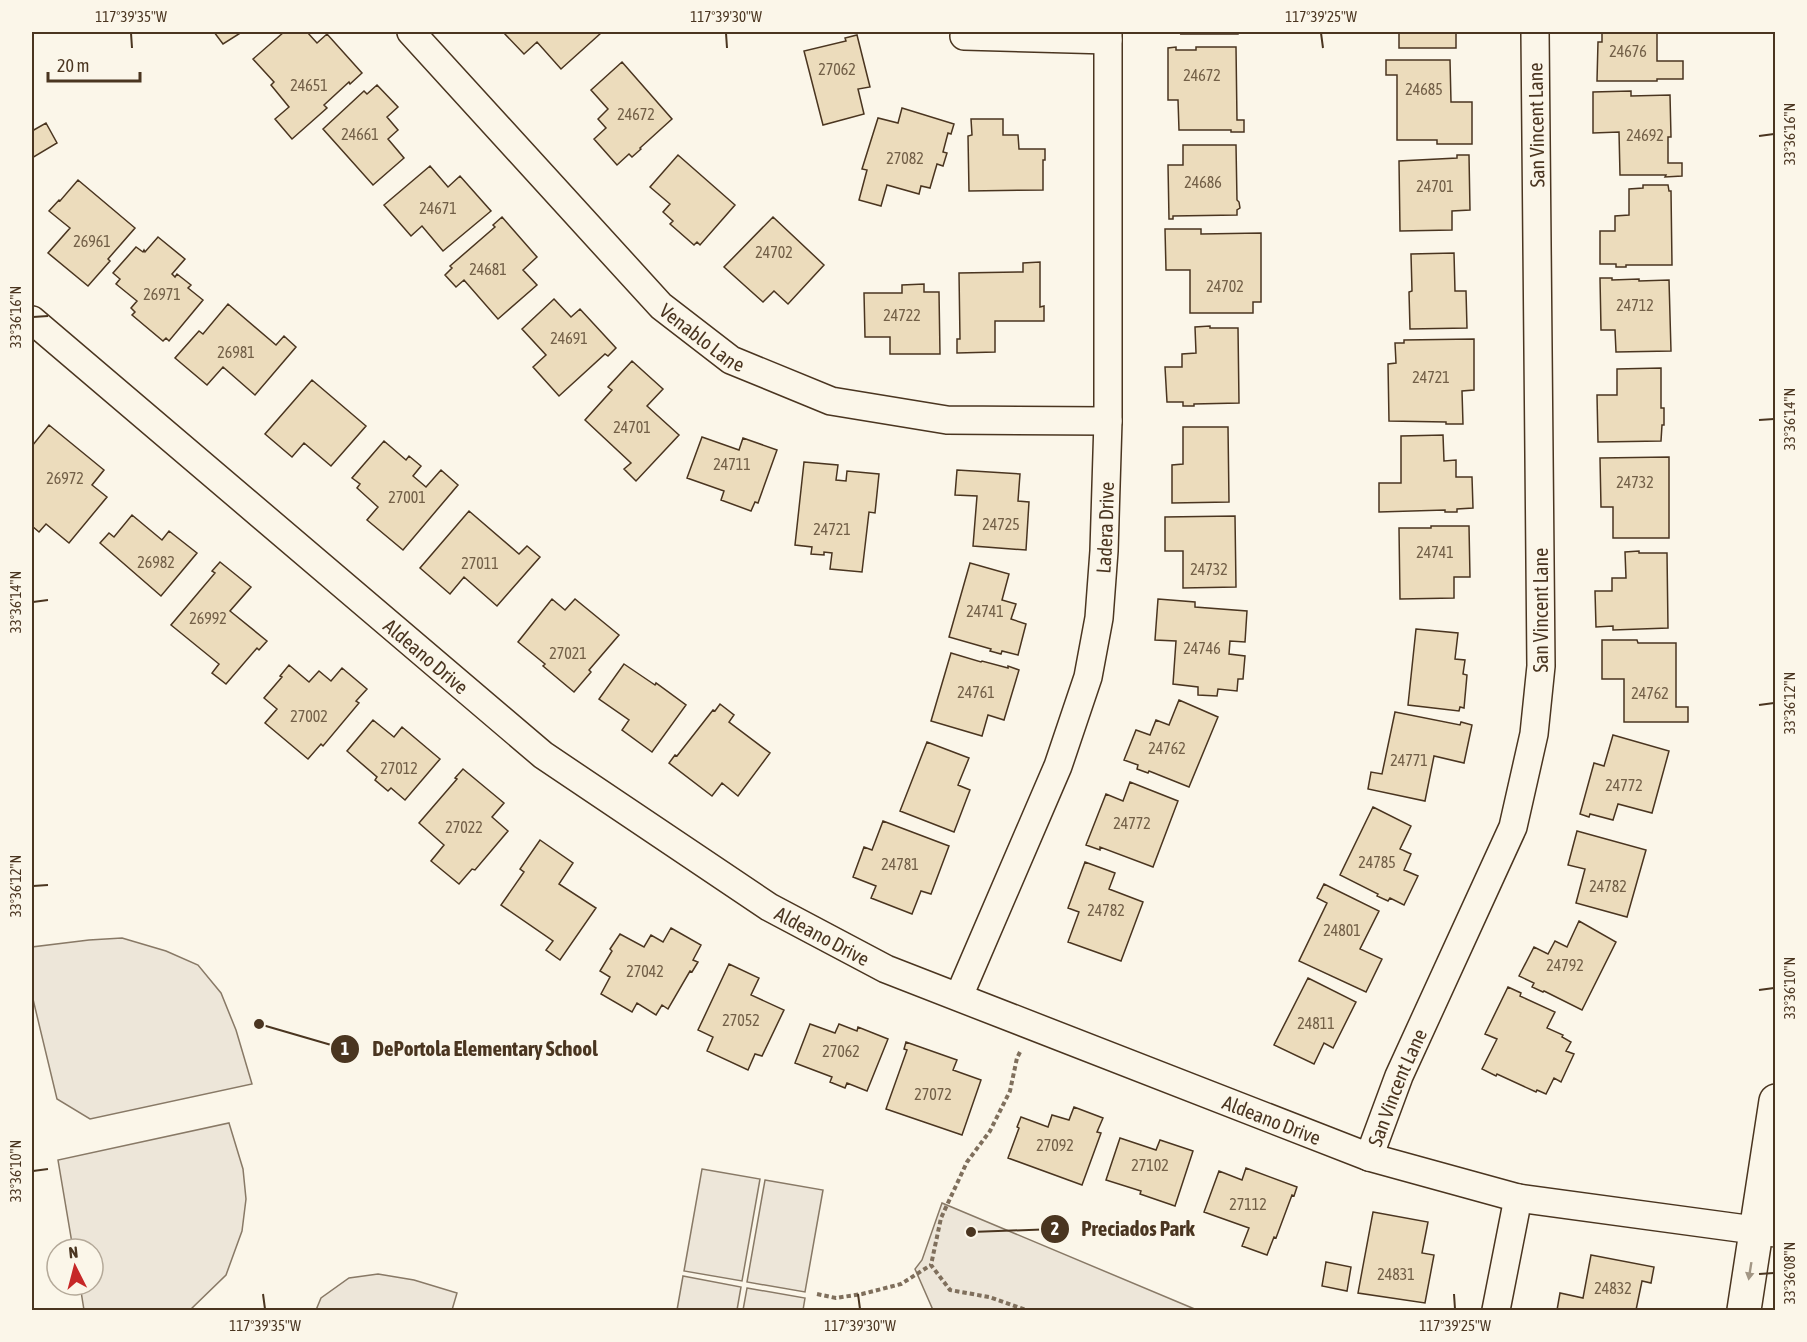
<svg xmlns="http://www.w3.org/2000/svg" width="1807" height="1342" font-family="'Asap Condensed',sans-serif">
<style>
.green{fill:#ede6d9;stroke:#887966;stroke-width:1.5}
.building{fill:#ecdcbc;stroke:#4a3520;stroke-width:1.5}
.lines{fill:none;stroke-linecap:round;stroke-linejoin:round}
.minor-casing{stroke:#4a3520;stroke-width:30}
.primary-casing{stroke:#4a3520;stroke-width:36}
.path{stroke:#7f6f5c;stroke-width:4;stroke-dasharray:4.5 3;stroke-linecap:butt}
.minor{stroke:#fbf6e9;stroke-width:27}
.primary{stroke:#fbf6e9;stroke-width:33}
.oneway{fill:#a29684}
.ticks{fill:none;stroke:#4a3520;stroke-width:2}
.labels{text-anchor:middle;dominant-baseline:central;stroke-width:4.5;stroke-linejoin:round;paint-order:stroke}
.number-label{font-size:16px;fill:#725f47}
.street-label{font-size:20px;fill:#4a3520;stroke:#fbf6e9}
.leader{fill:none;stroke:#4a3520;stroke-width:2}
.callout-dot{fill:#4a3520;stroke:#fbf6e9;stroke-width:2}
.mark-label{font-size:18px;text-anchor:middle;font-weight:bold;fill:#fff}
.callout-label{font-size:21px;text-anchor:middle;font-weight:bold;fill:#4a3520;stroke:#fbf6e9;stroke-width:4.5;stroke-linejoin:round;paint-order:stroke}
.neatline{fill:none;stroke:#4a3520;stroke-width:2}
.ticks-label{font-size:15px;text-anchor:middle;fill:#4a3520}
</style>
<rect width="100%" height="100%" fill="#fbf6e9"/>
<path class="green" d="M122 938 166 951 198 965 221 993 236 1030 252 1084 90 1119 57 1099 32 995V947L89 940Z
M229 1123 243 1169 246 1199 242 1231 226 1275 191 1309 180 1310H84L80 1285H93V1249H73L58 1160Z
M702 1169 760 1179 742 1281 684 1271Z
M765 1180 823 1190 805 1292 747 1282Z
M942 1203 1197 1310H933L915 1269 922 1260Z
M378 1274 414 1280 457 1293 452 1310H316L321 1298 349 1278Z
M683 1276 741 1287 737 1310H677Z
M747 1288 805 1298 803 1310H743Z"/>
<path class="building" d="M214 32H242L223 44Z
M284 32H307L317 43 327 34 362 73 350 84 349 82 324 105 327 108 292 139 275 119 289 107 271 85 274 82 253 59Z
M503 32H600L601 33 561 69 537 42 524 54Z
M1182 32H1238V34H1181Z
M1399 32H1456V48H1399Z
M1602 32H1657V61H1683V79H1657V81H1597L1598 42H1602Z
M857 35 870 87 858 89 864 114 823 125 804 51 846 41 845 38Z
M1176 47V50H1196V47H1236L1237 120H1244V132H1231V130H1179L1178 100H1168V48Z
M1386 60H1450L1451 102H1472V144H1437V140H1397V75H1386Z
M622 62 672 119 640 148 641 149 632 157 629 154 617 165 594 139 606 128 598 119 608 109 591 90Z
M377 85 398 107 387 117 398 130 388 139 404 158 373 185 323 129 364 91 367 94Z
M1631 91V96L1670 95 1671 137H1668V163H1682V176L1665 177 1666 175H1620L1619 132 1593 133V92Z
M902 108 954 124 951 134 948 133 943 152 947 153 943 166 937 164 930 188 921 186 919 194 887 185 881 206 859 200 867 170 862 169 878 118 898 123Z
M971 119H1003V135H1018L1019 149H1045V160H1043V190L969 191 968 136 972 135Z
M46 123 57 143 32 158V131Z
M1183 145H1236L1237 200 1239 202 1240 208 1237 210V215L1173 216V219H1169L1168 165H1183Z
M678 155 735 205 700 245 697 242 694 245 670 224 673 221 663 212 670 204 650 187Z
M1457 155H1469L1470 210 1452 211V230L1400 231 1399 161 1457 158Z
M430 166 448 187 460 176 491 211 443 251 422 226 411 236 384 205Z
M78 180 135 228 108 259 110 261 88 286 48 253 70 228 49 211 59 200 60 201Z
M1643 185H1668L1669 191H1671L1672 265H1626V267H1616V264H1600V231H1615V216L1629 215V189L1643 188Z
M502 217 537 257 523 270 537 285 498 319 464 280 456 287 445 275 452 268 450 266 495 227 493 225Z
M773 217 824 265 788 304 774 291 763 302 724 267Z
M1165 229H1201V234L1261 233V302H1253V313H1190V270H1166Z
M158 237 185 259 172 274 175 277 177 274 191 285 188 288 203 300 169 341 166 338 163 341 132 315 135 312 131 308 137 301 116 284 120 279 113 273 136 247 143 252 144 250 145 252Z
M1454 253 1455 291H1466L1467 328 1410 329 1409 292 1412 291 1411 254Z
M1040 262V307L1044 306V321H995V352L957 353V339H960L959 273 1023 272V263Z
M1600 278H1612V280L1639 279V281L1669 280 1671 351 1616 352 1615 330H1601Z
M924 284V292H939L940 354H890V337H865L864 293H902V285Z
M554 299 571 317 580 309 616 348 608 356 605 354 559 396 533 367 546 355 522 329Z
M228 304 276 345 284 336 296 347 255 395 223 367 207 385 175 358 199 331 203 334Z
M1210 326V328H1238L1239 403 1194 404V406H1183V402H1167L1165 367H1182V354L1196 353 1195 327Z
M1474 339V390L1462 391 1463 424H1446V422L1389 421 1388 364 1396 363 1395 343H1404V340Z
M632 361 663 389 647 406 679 435 636 481 624 469 631 463 585 420 612 390 608 387Z
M1661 368V408H1664V425H1662L1661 441 1598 442 1597 395H1617V369Z
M312 380 366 426 331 466 304 443 292 457 265 434Z
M49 425 104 470 92 485 107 497 69 543 46 524 39 532 32 526V446Z
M1183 427H1228L1229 502 1172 503V465L1183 464Z
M1443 435 1444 461 1456 460V477H1472L1473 508 1457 509V512H1445V510L1379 512V483H1401V436Z
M702 437 739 450 743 438 777 450 758 503 755 502 751 511 721 500 724 491 687 478Z
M384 441 406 460 409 456 421 466 413 476 426 487 441 470 458 485 403 550 367 520 378 507 357 488 360 484 352 478Z
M1669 457V538H1613V507H1601L1600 458Z
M804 462 838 465 836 480 846 481 847 471 879 474 875 513 869 512 862 572 830 569 832 553 824 552V555L811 554 812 547 795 545Z
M957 470 1020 474 1018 501 1029 502 1026 550 973 546 977 496 955 495Z
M469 511 519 554 527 546 540 557 497 606 464 577 450 594 420 568Z
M132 515 162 540 169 531 197 553 161 596 100 543 109 533 114 537Z
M1235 516 1236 587 1183 588V551H1165V517Z
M1431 526H1469L1470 577H1454V598L1400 599 1399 528H1431Z
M1639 551V553H1667L1668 628 1613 630V626L1596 627 1595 591H1612V578H1626L1625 552Z
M220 562 251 587 230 611 267 641 259 650 257 648 226 684 212 673 219 664 171 625 215 573 212 571Z
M970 563 1009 574 1002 600 1016 604 1011 619 1026 624 1018 655 1002 651 1001 654 990 651 991 649 949 637Z
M552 599 565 610 575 599 619 635 589 670 591 672 574 692 543 666 545 664 518 642Z
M1158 599 1195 602V607L1247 611 1245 642 1230 641 1229 654 1245 656 1243 679H1238L1237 691 1218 689 1217 696 1198 695V687L1173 684 1176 641 1155 640Z
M1416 629 1458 633 1455 659 1465 660 1463 674 1467 675 1464 708 1460 707 1459 711 1408 705Z
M1602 640H1637L1638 643H1676V707H1688V722H1624V679H1602Z
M951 653 981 662 982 661 1008 668V666L1019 670 1004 720 988 715 982 736 931 721Z
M624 664 655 685 656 683 686 705 652 752 622 730 629 720 599 699Z
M289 665 309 682 319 671 331 681 342 668 367 689 356 701 359 703 323 746 321 744 308 759 265 723 277 709 264 698 282 677 280 676Z
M1179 700 1218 717 1189 787 1149 771 1148 773 1137 769 1138 765 1124 760 1136 730 1150 735 1156 720 1169 725Z
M720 704 734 715 729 722 770 753 738 796 722 783 712 796 669 763 675 755 677 756 713 710 715 711Z
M1395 712 1460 725 1461 722 1472 725 1464 763 1434 756 1425 801 1368 789 1371 772 1382 774Z
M373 720 394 737 402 727 440 759 405 800 391 788 388 791 375 780 377 777 347 751Z
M1613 735 1669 751 1652 813 1618 804 1613 820 1590 814 1589 817 1580 814 1594 763 1604 766Z
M927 742 969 758 958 785 970 790 954 832 900 811Z
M463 769 504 803 492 817 508 831 475 870 472 869 459 884 431 861 444 845 419 823 457 779 455 778Z
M1130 782 1178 801 1153 867 1100 847V850L1086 845 1106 794 1123 801Z
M1373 807 1411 826 1400 849 1411 854 1404 870 1418 876 1404 905 1390 898 1388 901 1377 896 1378 894 1340 875Z
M883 821 949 846 931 894 921 891 912 914 871 898 876 886 853 877 864 847 872 850Z
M1577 831 1646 850 1627 917 1576 903 1585 869 1568 865Z
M540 840 573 863 559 884 596 908 560 960 546 950 553 941 501 905 524 872 520 869Z
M1085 862 1115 873 1109 889 1143 902 1121 961 1068 942 1079 912 1068 908Z
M1324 884 1379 911 1360 949 1382 959 1366 992 1299 961 1327 903 1317 898Z
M1579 921 1616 942 1582 1010 1544 991 1543 992 1532 987 1534 983 1519 976 1534 947 1548 954 1555 941 1567 947Z
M671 928 701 945 693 960 698 962 692 972 690 971 668 1009 662 1005 656 1015 637 1003 632 1012 601 994 610 977 600 971 612 951 610 949 620 934 644 947 651 935 663 942Z
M729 964 759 978 751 995 784 1010 762 1056 755 1054 748 1070 707 1051 713 1037 698 1030Z
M1308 978 1356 1002 1333 1048 1324 1043 1314 1064 1274 1045Z
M1508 987 1521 993 1520 996 1555 1012 1547 1028 1563 1035 1562 1037 1571 1042 1566 1051 1574 1054 1561 1082 1554 1078 1546 1094 1537 1090 1536 1092 1497 1074 1496 1076 1482 1069 1497 1039 1485 1034Z
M810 1024 835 1033 839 1024 857 1031 858 1027 888 1039 867 1091 847 1083 845 1088 830 1082 832 1077 795 1063Z
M906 1042 957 1060 953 1070 981 1080 962 1135 886 1109 907 1050 904 1049Z
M1074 1107 1103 1118 1097 1132 1101 1133 1082 1185 1008 1158 1019 1128 1017 1127 1021 1117 1048 1127 1052 1115 1069 1120Z
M1120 1138 1156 1150 1160 1140 1193 1151 1175 1206 1140 1194 1141 1191 1106 1180Z
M1246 1168 1297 1187 1294 1196 1292 1195 1276 1238 1274 1237 1267 1255 1242 1246 1249 1228 1204 1212 1219 1171 1242 1180Z
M1373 1212 1428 1222 1422 1253 1434 1255 1425 1303 1358 1293Z
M1591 1255 1654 1267 1651 1283 1642 1281 1636 1310H1557L1560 1293 1583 1298Z
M1326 1262 1351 1267 1347 1291 1322 1286Z"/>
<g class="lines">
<defs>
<g id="minor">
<path id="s1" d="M411 32 661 306 731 360 831 401 947 420 1108 421"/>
<path d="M964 36 1108 40"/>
<path id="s2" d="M32 320 543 755 769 907 886 969 1369 1157 1518 1198 1776 1233"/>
<path id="s3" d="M959 996 1058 766 1088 677 1099 618 1104 551 1108 421V32"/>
<path id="s4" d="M1369 1157 1399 1076 1513 827 1534 734 1541 666 1535 32"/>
<path d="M1496 1310 1518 1198"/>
</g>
<path id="primary" d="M1744 1310 1776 1101"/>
</defs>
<use href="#minor" class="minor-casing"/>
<use href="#primary" class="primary-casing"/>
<path class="path" d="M1020 1052 1017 1058 1010 1091 990 1131 967 1162 941 1218 931 1265 950 1290 989 1297 1026 1310
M817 1294 836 1298 862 1294 901 1284 931 1265"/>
<use href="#minor" class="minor"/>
<use href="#primary" class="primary"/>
</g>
<defs><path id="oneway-solid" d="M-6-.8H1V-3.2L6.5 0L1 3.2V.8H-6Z" transform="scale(1.5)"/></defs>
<use class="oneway" href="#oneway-solid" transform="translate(1750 1271) rotate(99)"/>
<path class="ticks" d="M131 33 132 48M726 33 727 48M1321 33 1323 48M1759 136 1774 134M33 317 48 316M1759 420 1774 419M33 602 48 600M1759 705 1774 703M33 886 48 885M1759 990 1774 988M33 1171 48 1169M1759 1274 1774 1273M263 1294 265 1309M858 1294 860 1309M1454 1294 1455 1309"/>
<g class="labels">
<g class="number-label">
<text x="1628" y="51">24676</text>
<text x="837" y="69">27062</text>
<text x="1202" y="75">24672</text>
<text x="309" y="85">24651</text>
<text x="1424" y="89">24685</text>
<text x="636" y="114">24672</text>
<text x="360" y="134">24661</text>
<text x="1645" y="135">24692</text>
<text x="905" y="158">27082</text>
<text x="1203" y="182">24686</text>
<text x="1435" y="186">24701</text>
<text x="438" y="208">24671</text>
<text x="92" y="241">26961</text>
<text x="774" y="252">24702</text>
<text x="488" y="269">24681</text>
<text x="1225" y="286">24702</text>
<text x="162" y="294">26971</text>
<text x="1635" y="305">24712</text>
<text x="902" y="315">24722</text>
<text x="569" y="338">24691</text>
<text x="236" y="352">26981</text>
<text x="1431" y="377">24721</text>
<text x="632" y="427">24701</text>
<text x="732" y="464">24711</text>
<text x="65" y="478">26972</text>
<text x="1635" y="482">24732</text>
<text x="407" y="497">27001</text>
<text x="1001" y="524">24725</text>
<text x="832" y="529">24721</text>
<text x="1435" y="552">24741</text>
<text x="156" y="562">26982</text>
<text x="480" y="563">27011</text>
<text x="1209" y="569">24732</text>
<text x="985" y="611">24741</text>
<text x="208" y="618">26992</text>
<text x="1202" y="648">24746</text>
<text x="568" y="653">27021</text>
<text x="976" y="692">24761</text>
<text x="1650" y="693">24762</text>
<text x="309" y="716">27002</text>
<text x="1167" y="748">24762</text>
<text x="1409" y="760">24771</text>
<text x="399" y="768">27012</text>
<text x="1624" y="785">24772</text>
<text x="1132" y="823">24772</text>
<text x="464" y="827">27022</text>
<text x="1377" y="862">24785</text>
<text x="900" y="864">24781</text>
<text x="1608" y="886">24782</text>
<text x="1106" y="910">24782</text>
<text x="1342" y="930">24801</text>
<text x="1565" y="965">24792</text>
<text x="645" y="971">27042</text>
<text x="741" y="1020">27052</text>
<text x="1316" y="1023">24811</text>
<text x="841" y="1051">27062</text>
<text x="933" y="1094">27072</text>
<text x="1055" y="1145">27092</text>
<text x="1150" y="1165">27102</text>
<text x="1248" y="1204">27112</text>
<text x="1396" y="1274">24831</text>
<text x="1613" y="1288">24832</text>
</g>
<g class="street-label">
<text transform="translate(1536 125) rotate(-91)">San Vincent Lane</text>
<text stroke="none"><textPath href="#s1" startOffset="423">Venablo Lane</textPath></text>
<text stroke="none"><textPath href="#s3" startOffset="495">Ladera Drive</textPath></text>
<text transform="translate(1540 610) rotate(-90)">San Vincent Lane</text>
<text stroke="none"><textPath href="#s2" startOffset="518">Aldeano Drive</textPath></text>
<text stroke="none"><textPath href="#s2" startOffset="1004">Aldeano Drive</textPath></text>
<text stroke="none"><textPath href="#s4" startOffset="75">San Vincent Lane</textPath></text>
<text stroke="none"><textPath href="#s2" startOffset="1490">Aldeano Drive</textPath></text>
</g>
</g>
<path class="leader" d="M259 1024L345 1049M971 1232L1055 1229"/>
<g class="callout-dot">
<circle cx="259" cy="1024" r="6"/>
<circle cx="971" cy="1232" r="6"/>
<circle cx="345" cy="1049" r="15"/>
<circle cx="1055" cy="1229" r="15"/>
</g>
<g class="mark-label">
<text x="345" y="1055">1</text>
<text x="1055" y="1235">2</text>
</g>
<g class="callout-label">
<text x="485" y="1056">DePortola Elementary School</text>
<text x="1138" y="1236">Preciados Park</text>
</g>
<rect width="1807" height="1342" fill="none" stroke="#fbf6e9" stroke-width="66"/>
<g transform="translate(75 1267) rotate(354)"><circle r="28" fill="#fbf6e9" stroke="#b4a999" stroke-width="1.5"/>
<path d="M0-4.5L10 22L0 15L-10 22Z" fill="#c62828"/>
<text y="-9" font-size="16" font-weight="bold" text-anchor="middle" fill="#4a3520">N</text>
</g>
<path d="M48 72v9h92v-9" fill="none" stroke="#4a3520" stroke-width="3"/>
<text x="57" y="72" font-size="18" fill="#4a3520" stroke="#fbf6e9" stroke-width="4.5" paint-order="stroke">20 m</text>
<rect x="33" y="33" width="1741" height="1276" class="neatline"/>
<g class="ticks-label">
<text x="131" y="22">117°39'35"W</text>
<text x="726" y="22">117°39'30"W</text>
<text x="1321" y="22">117°39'25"W</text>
<text transform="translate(1790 134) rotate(-90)" y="5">33°36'16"N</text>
<text transform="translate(16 317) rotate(-90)" y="5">33°36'16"N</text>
<text transform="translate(1790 419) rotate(-90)" y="5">33°36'14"N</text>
<text transform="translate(16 602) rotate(-90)" y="5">33°36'14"N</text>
<text transform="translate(1790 703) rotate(-90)" y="5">33°36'12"N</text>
<text transform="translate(16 886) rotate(-90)" y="5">33°36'12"N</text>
<text transform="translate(1790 988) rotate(-90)" y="5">33°36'10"N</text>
<text transform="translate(16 1171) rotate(-90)" y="5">33°36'10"N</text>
<text transform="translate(1790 1273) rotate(-90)" y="5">33°36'08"N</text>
<text x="265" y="1331">117°39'35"W</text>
<text x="860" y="1331">117°39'30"W</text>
<text x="1455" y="1331">117°39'25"W</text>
</g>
</svg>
